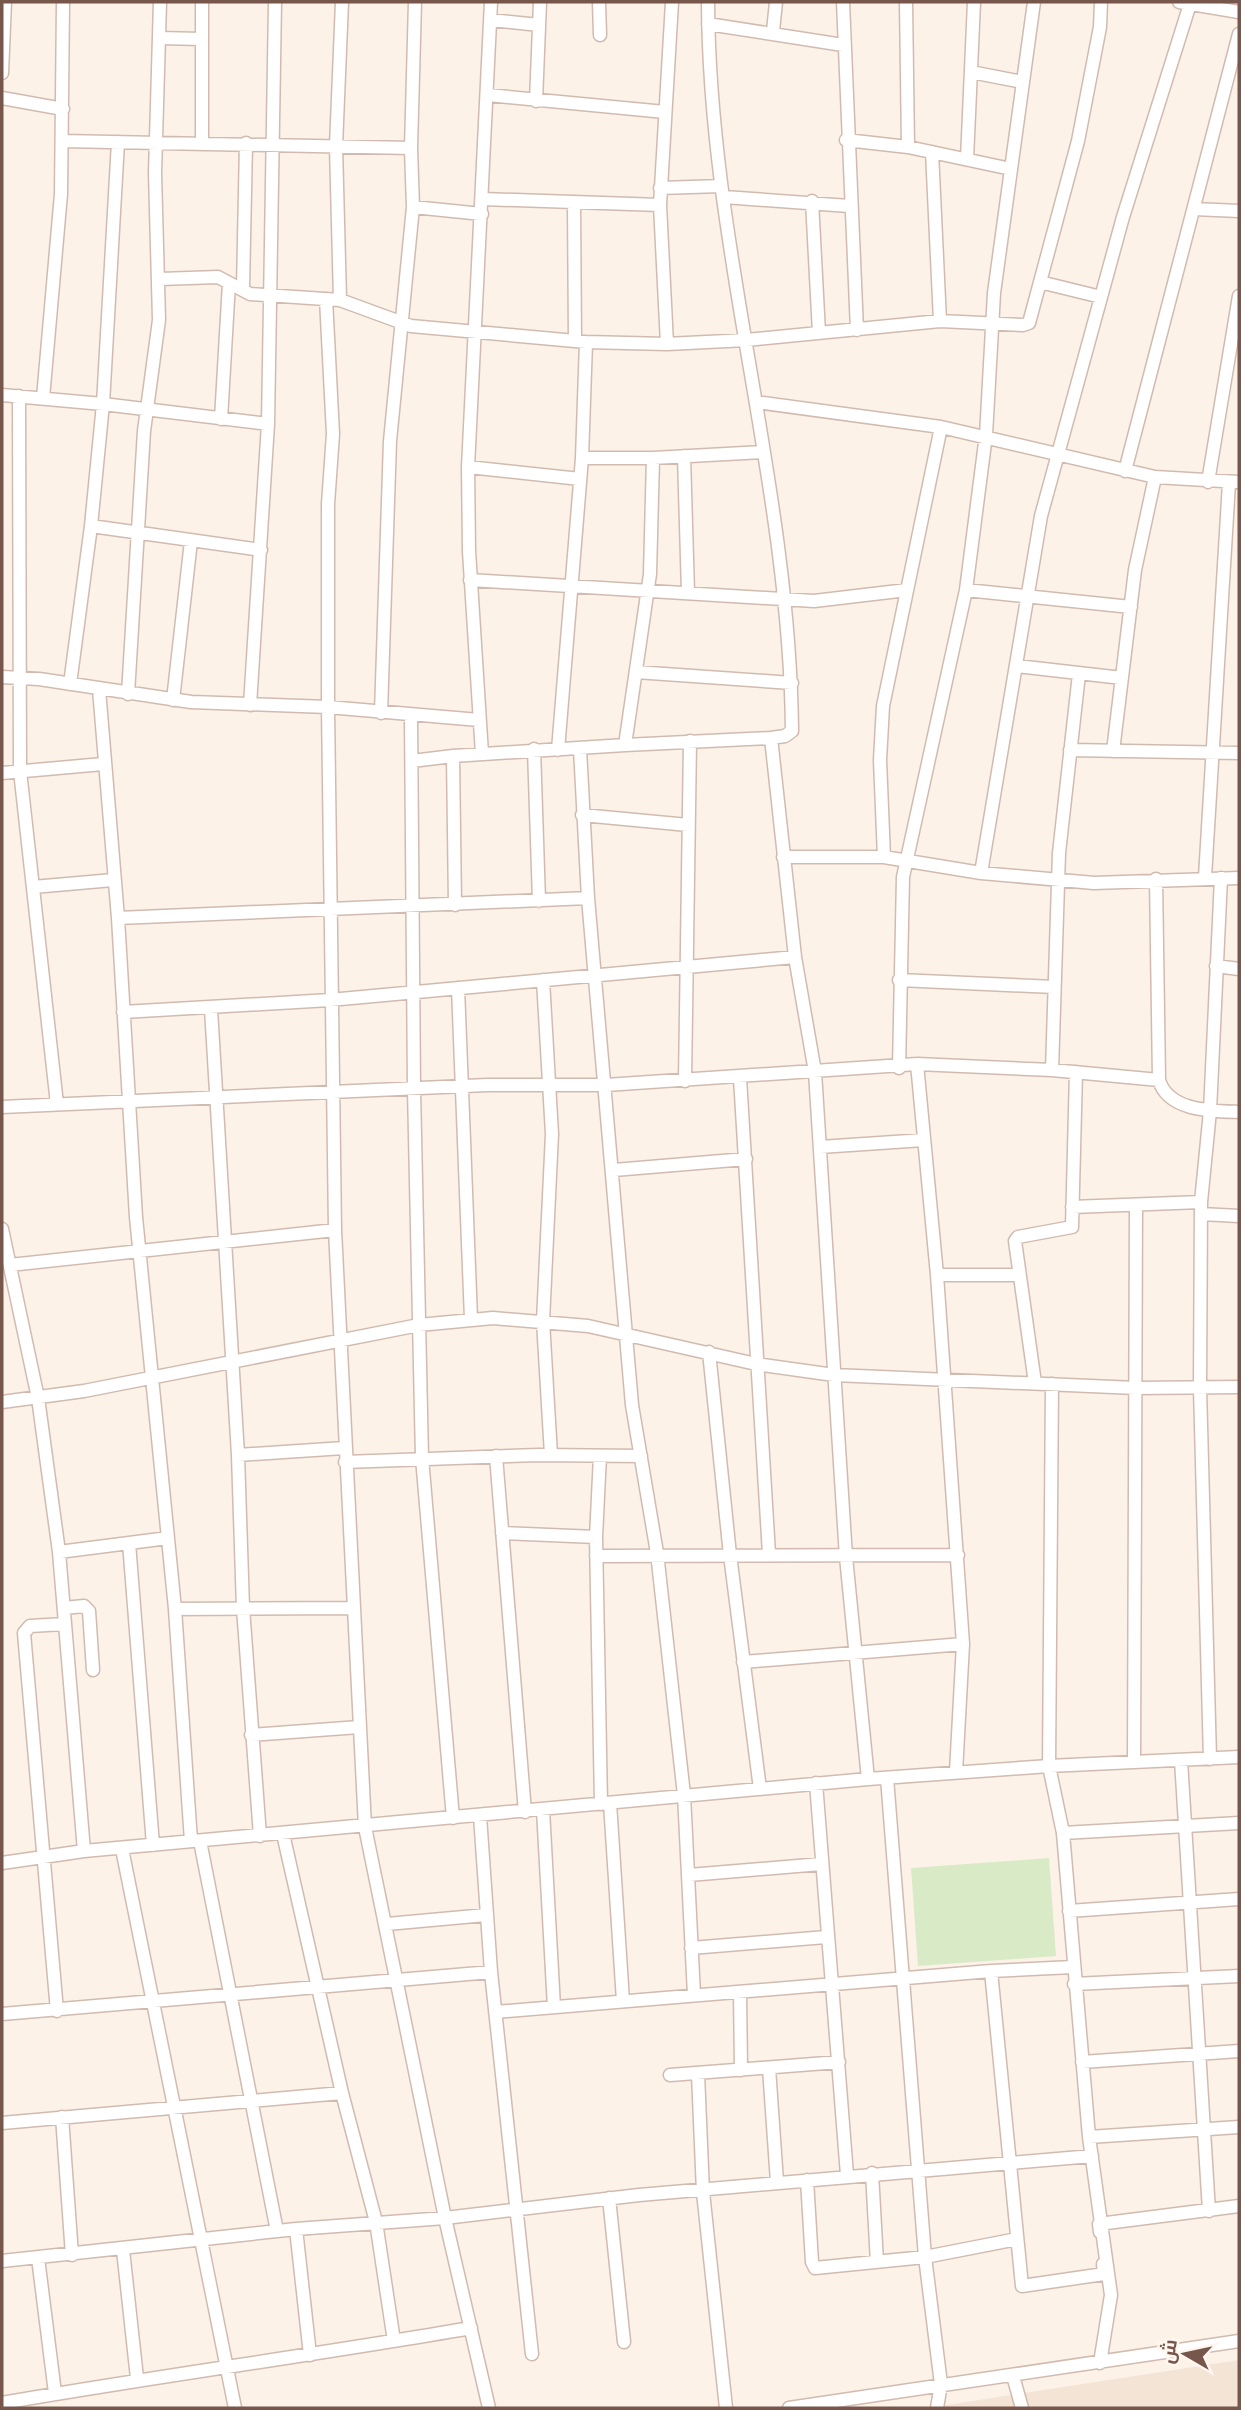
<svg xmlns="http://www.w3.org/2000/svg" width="1241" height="2410" font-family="'Golos Text',Cairo,sans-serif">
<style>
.residential{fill:#f4e4d6}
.green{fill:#d9ebc6}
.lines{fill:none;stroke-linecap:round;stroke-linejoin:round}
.minor-casing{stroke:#d1bbb0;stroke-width:15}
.minor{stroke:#fff;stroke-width:12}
</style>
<rect width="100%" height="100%" fill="#fcf2e8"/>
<path class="residential" d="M1239 2360V2408H927Z"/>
<path class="green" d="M1049 1858 1056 1956 918 1966 911 1868Z"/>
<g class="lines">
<defs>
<path id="minor" d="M599 2 600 35
M708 2C709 247 790 485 792 731L785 736 771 738 795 957 815 1072 846 1557 868 1779
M843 2 857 330
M906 2 908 147
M1179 2 1239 12
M491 20 539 25
M708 24 843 45
M773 31 776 2
M159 38 202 39
M971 72 1023 82
M2 73 5 2
M488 95 665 112
M2 98 63 109
M536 101 540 2
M846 140 908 147 1011 169
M63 141 411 148
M202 144V2
M932 152 940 321
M967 159 974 2
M660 188 721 186
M724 197 849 206
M483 199 660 205
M812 201 819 333
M574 203 575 341
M413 207 482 214
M1194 209 1239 211
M160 279 218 277 250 294 340 300 411 326 586 342 667 344 747 340 940 321 1023 325 1029 323 1078 141 1100 27 1101 2
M1040 282 1101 297
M243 288 246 143
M326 299 333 434 328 504V707L335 1230 365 1827 445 2218 489 2408
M340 300 336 146 342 2
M667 344 660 205 672 2
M2 395 103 404 268 424
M19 396 20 771 57 1104
M43 398 61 194 63 2
M756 402 941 427 1155 477 1239 482
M221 419 229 283
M763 452 653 458 650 574 625 745 771 738
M684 456 688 593
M582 458H653
M468 467 580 479
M1125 471 1239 34
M1208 482 1239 296
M91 526 261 550
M470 580 814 601 907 590
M966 590 1131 607
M1017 666 1122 678
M636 672 792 683
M2 677 39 679 191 702 328 707 479 720
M70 684 91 526 103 404 118 142
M99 689 118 918 136 1217 175 1609 191 1841
M128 694 144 431 159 320 155 173 160 2
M173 700 191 541
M250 705 268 424 275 2
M381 713 390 441 413 207 411 148 415 2
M411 717 414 1089 422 1458 453 1818
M534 749 539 901
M580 749 588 898 632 1405 657 1553 684 1795 694 1995
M558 750 582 458 586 342
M1070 750 1239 753
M1113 751 1135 570 1155 477
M482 754 469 551 468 467 491 2
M412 761 453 756
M2 773 103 764
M582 815 688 825
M783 857H884L981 873 1094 883 1239 878
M884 857 880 760 883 706 941 427
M981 873 1041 516 1123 217 1190 4
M1205 877 1229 483
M1156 879 1159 1080C1168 1111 1211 1111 1239 1112
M33 887 113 880
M455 905 453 756 625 745
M118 918 588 898
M1216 966 1239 969
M543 980 552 1134 543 1321 551 1455
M899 980 1054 987
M458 988 471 1319
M211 1009 238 1455 243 1608 260 1836
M123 1012 330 1000 795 957
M899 1068 903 877 966 590 986 435 994 293 1034 2
M1052 1070 1059 853 1079 674
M740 1078 769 1554
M685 1081 690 741
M2 1107 487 1085H606L917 1064 1052 1070 1159 1080
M820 1147 924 1140
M614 1170 746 1159
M1072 1207 1201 1202
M1201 1214 1239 1216
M2 1229 38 1398 59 1552 84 1851
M10 1265 335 1230
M937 1275H1019
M709 1352 730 1555 760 1789
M1035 1383 1015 1241 1018 1237 1072 1227 1076 1072
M1052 1384 1049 1766 1063 1833 1089 2137 1111 2295 1100 2363
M2 1402 84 1391 419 1325 493 1318 588 1326 756 1364 834 1375 1136 1388 1239 1387
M238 1455 344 1448
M496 1456 525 1812
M600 1456 596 1537 601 1804
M345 1462 539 1455 641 1456
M502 1533 596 1537
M129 1543 153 1845
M59 1552 168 1538
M596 1556 958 1555
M64 1608 84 1606 89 1611 93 1670
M175 1609 352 1608
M743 1662 963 1644 937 1275 917 1064
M251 1735 359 1727
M1210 1759 1200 1388 1201 1202 1210 1111 1221 878
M1181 1760 1209 2211
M1134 1762 1136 1205
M956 1772 963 1644
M887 1778 925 2257 941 2384 937 2408
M816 1783 847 2175
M610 1803 623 2001
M543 1810 554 2007
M480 1816 491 1972 532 2354
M1063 1833 1239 1823
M283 1834 342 2093 376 2222 394 2341
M200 1841 277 2231
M122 1849 235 2408
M2 1863 84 1851 868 1779 1049 1766 1239 1757
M689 1875 821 1864
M1069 1911 1239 1899
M387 1924 486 1915
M691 1948 826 1937
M991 1971 1022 2286 1104 2274 1103 2264
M1074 1984 1239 1976
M740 1992 741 2070
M57 2011 24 1633 30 1626 64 1624
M495 2012 991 1971 1073 1967
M2 2014 491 1972
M1082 2062 1239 2051
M769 2068 777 2182
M698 2074 703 2192 726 2408
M670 2075 839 2062
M62 2117 72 2255
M2 2123 342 2093
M1089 2137 1239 2127
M872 2173 877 2262
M807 2180 812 2262 815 2268 925 2257 1017 2239
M609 2198 624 2342
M296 2229 310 2355
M1100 2232 1099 2224 1239 2206
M123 2250 137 2378
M38 2258 55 2393
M2 2261 296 2229 445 2218 639 2195 1092 2156
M1013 2376 1022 2408
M2 2403C158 2376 315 2355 471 2328
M789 2408 1239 2341"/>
</defs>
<use href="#minor" class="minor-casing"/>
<use href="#minor" class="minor"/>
</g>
<rect width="1241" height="2410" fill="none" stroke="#77574c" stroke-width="7"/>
<g transform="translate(1185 2354) rotate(279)" stroke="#fff7ef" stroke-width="5" paint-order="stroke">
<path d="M0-5L12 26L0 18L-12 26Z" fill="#77574c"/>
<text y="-10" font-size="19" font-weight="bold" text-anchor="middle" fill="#77574c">ش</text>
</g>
</svg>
